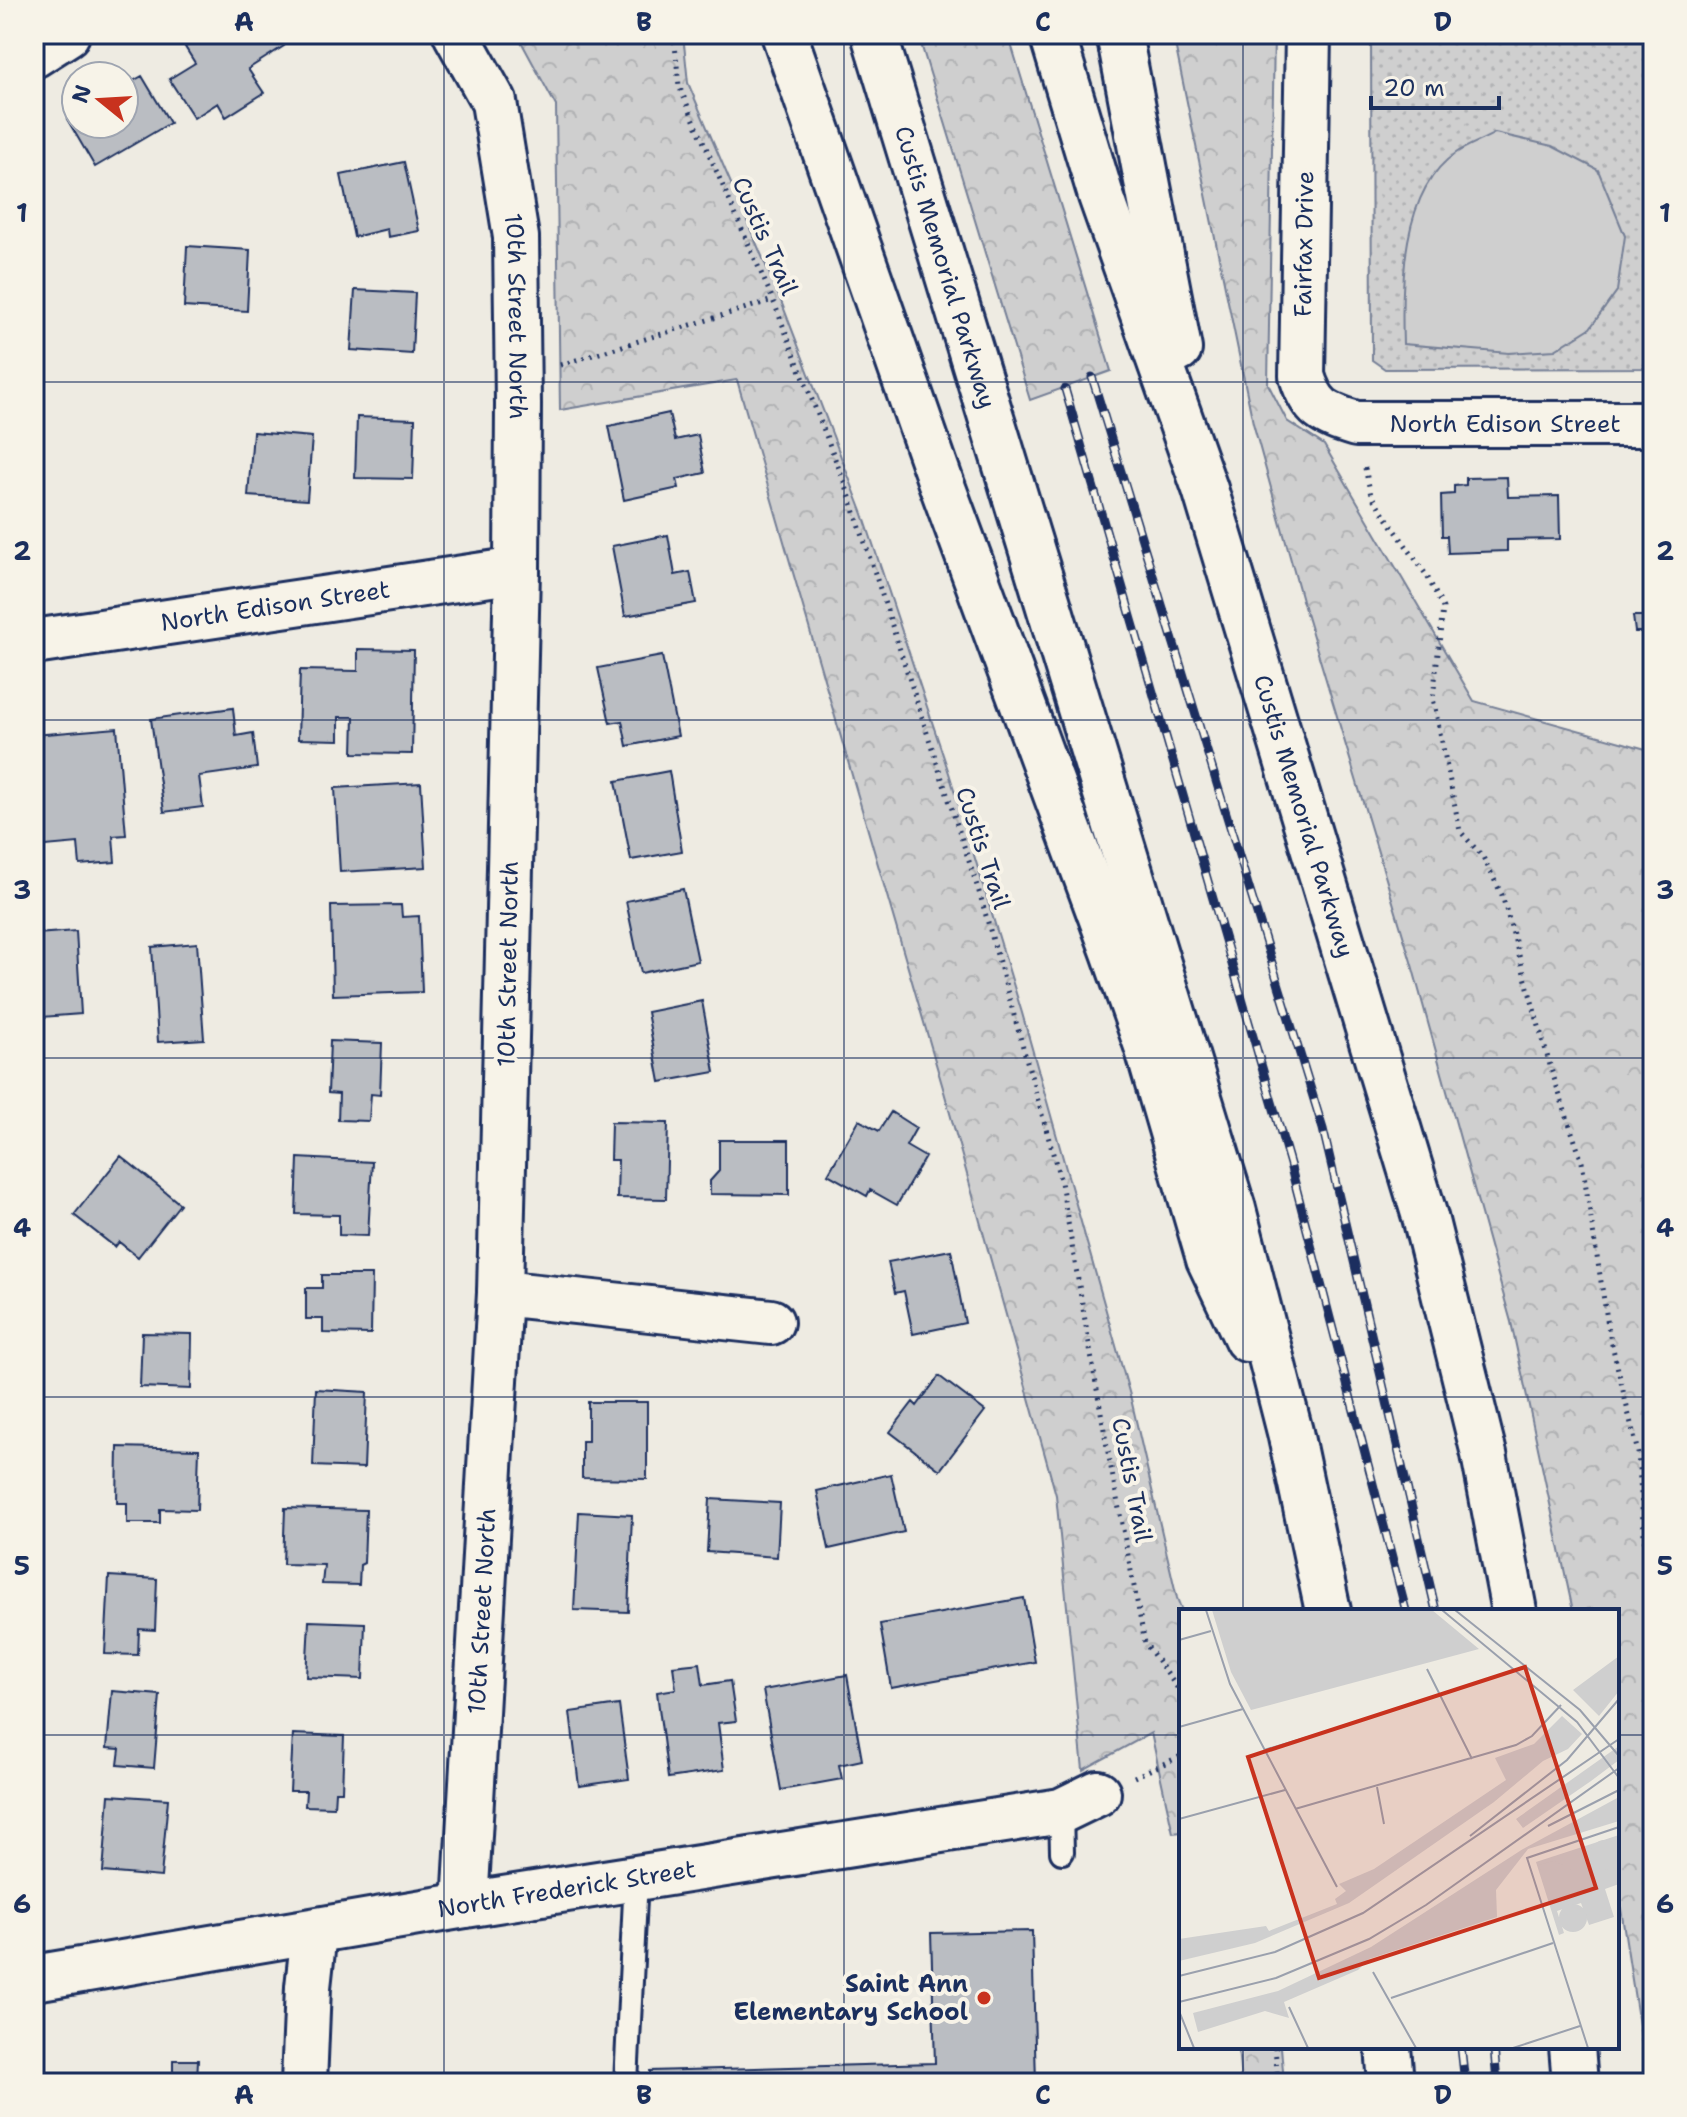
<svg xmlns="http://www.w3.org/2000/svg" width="1687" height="2117" font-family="'Shantell Sans',sans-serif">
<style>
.forest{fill:url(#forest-crowns);stroke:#757f96;stroke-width:2}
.park{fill:url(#park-dots);stroke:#757f96;stroke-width:2}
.pitch{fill:#cfcfcf;stroke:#757f96;stroke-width:2}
.building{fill:#babdc2;stroke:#1b2f5e;stroke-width:2}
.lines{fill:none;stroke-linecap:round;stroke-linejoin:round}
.service-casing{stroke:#1b2f5e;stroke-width:28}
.minor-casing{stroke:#1b2f5e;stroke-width:50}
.secondary-casing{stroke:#1b2f5e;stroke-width:50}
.motorway-casing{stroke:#1b2f5e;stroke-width:50}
.path{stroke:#1b2f5e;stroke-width:5;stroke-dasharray:2 6;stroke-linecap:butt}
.service{stroke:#f7f3e8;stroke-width:22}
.minor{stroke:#f7f3e8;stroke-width:44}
.secondary{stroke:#f7f3e8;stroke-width:44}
.motorway{stroke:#f7f3e8;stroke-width:44}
.rail-casing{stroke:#1b2f5e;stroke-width:9}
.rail{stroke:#f7f3e8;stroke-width:6;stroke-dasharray:18;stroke-linecap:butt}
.grid{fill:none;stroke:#1b2f5e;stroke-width:2;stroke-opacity:0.55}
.poi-dot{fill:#c8321e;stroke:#f7f3e8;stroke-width:3}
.labels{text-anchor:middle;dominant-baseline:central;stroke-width:8;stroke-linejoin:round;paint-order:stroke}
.street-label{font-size:24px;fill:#1b2f5e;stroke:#f7f3e8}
.poi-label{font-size:24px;font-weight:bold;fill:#1b2f5e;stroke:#f7f3e8;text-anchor:end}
.inset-road{fill:none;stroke:#9aa0ad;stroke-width:2}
.view{fill:#c8321e;fill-opacity:0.15;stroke:#c8321e;stroke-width:4}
.inset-edge{fill:none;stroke:#1b2f5e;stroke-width:4}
.neatline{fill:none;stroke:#1b2f5e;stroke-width:3}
.grid-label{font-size:26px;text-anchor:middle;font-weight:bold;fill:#1b2f5e}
</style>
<defs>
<pattern id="forest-crowns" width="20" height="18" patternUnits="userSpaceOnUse" patternTransform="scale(2)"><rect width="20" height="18" fill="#cfcfcf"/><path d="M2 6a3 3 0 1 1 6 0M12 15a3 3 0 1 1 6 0" fill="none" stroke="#b1b2b4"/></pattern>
<pattern id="park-dots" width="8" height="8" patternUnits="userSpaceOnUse" patternTransform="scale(2)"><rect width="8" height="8" fill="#cfcfcf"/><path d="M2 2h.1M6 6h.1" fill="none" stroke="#b1b2b4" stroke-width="1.8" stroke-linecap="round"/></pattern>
</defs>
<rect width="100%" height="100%" fill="#eeebe2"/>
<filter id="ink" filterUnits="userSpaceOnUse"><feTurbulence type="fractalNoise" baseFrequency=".0125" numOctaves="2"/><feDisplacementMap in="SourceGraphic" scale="16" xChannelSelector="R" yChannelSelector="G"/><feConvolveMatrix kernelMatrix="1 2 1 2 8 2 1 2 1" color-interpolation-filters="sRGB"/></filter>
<g filter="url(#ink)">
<path class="forest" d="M517 34H683L688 83 779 296 863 514 949 773 1022 1013 1131 1399 1177 1598 1182 1611 1181 1832 1173 1833 1151 1733 1083 1770 1056 1495 943 1088 737 380 560 410 556 106Z
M918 34H1008L1111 371 1030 400Z
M1173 34H1274L1268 384 1287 421 1324 445 1474 701 1653 751V2083H1648L1617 1883V1611H1573L1511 1322 1412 965 1302 600 1253 423Z
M1238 2047H1281L1284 2083H1241Z"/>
<path class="park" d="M1371 34H1653V368L1385 369 1372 360Z"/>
<path class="pitch" d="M1495 133 1552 146 1598 170 1625 236 1617 291 1590 328 1555 350 1509 353 1403 344C1401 285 1401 190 1456 153 1468 145 1483 140 1495 133Z"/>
<path class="building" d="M205 34H276L284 46 248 69 264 93 226 117 218 103 194 118 169 79 195 63 185 47Z
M142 76 170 123 95 167 67 119 76 114V124H124V86Z
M404 162 419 231 388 237 387 229 354 237 341 175Z
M187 246 250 250 247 311 184 307Z
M355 290 415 293 412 354 351 350Z
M669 413 675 440 698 435 705 473 677 479 679 488 624 500 609 426Z
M357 417 415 419 413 479 355 478Z
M253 432 312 437 307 500 248 496Z
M1507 477 1508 497 1559 496 1560 539 1507 540V551L1448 553 1447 536H1442L1441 495 1454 494V486L1466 485V478Z
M668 535 675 575 690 572 696 603 625 616 612 546Z
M1633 616H1645L1646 632H1635Z
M358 649 414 650 412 754 353 753 354 717H339V740L298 739 300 670 358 671Z
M662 656 678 736 627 746 622 721 610 723 598 668Z
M233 708 236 736 253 733 257 768 199 776 203 807 164 812 151 719Z
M117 728 126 835 113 836 115 862 80 865 78 843 35 847 34 735Z
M669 771 682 851 631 860 616 781Z
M421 783 426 867 340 872 335 788Z
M683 889 698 961 641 973 626 901Z
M401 905 402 917 419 916 422 992 333 995 331 906Z
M76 931 81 1014 42 1017 36 934Z
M197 943 204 1039 158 1042 152 947Z
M702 1001 715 1072 660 1082 647 1012Z
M330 1041 382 1043 380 1095 371 1094 369 1121 338 1120 339 1094 328 1093Z
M891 1112 916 1128 906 1146 925 1157 897 1205 870 1190 867 1196 828 1174 859 1120 879 1131Z
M611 1122 668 1123 666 1199 617 1198 618 1160H610Z
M719 1140H789V1195L710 1194V1181L719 1171Z
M121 1156 180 1204 138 1257 119 1242 115 1247 74 1215Z
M298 1158 372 1162 368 1236 339 1235V1215L296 1214Z
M951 1250 965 1323 913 1334 904 1291 895 1293 888 1262Z
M322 1275H372L371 1334 323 1333V1319H306V1288H322Z
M142 1333 192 1334 191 1389 140 1387Z
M939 1376 985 1411 940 1470 890 1432 913 1402 917 1406Z
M316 1389 367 1392 364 1468 313 1466Z
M588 1402H647V1479L582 1478V1441H588Z
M118 1447 199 1449 197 1510 160 1509V1523H127V1503H117Z
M891 1474 904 1532 829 1549 817 1491Z
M710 1499 780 1503 777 1557 707 1552Z
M285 1508 366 1510 364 1563 360 1565 359 1585 322 1584 324 1565 283 1564Z
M579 1512 632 1515 628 1612 574 1610Z
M109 1576 157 1579 155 1630 139 1629 138 1655 105 1654Z
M1024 1598 1035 1662 891 1688 880 1624Z
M309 1621 365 1623 363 1679 306 1677Z
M700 1663 703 1685 730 1681 736 1721 718 1723 724 1770 668 1778 657 1692 676 1689 673 1666Z
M847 1675 862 1760 839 1765 842 1779 781 1790 763 1690Z
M112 1691 160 1695 154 1768 118 1765 120 1749 107 1748Z
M619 1705 629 1779 579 1786 570 1712Z
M293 1734 344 1736 342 1791H335L334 1807 305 1806 306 1791H290Z
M109 1795 168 1799 161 1877 103 1872Z
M1032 1931 1036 2083H650V2071L935 2063 931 1933Z
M173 2060H198L197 2079 238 2081V2083H173Z
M74 2076 122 2079V2083H73Z"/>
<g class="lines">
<defs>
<path id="service" d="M1061 1811 1062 1852
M626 2083 636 1878"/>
<g id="minor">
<path id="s1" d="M456 34 494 102 516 237 518 404 517 570 500 1293 465 1905"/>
<path id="s2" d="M1308 34 1302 376C1312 409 1324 414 1356 424H1653"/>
<path id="s3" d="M34 642 517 570"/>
<path d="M500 1293 771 1322"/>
<path id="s4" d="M34 1978 465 1905 1061 1811 1098 1793"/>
<path d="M304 2083 308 1987 314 1932"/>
</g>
<path id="secondary" d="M34 55 67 34"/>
<g id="motorway">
<path d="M784 34 940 480 1114 952 1147 1046 1209 1259 1247 1339"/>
<path id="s5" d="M874 34 1233 1209 1290 1432 1328 1611"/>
<path id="s6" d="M1052 34 1101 196 1205 489 1425 1217 1484 1454 1514 1611"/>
<path d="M1119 34 1179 349"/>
<path d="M1388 2047 1391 2083"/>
<path d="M1572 2047 1575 2083"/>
</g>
</defs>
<use href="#service" class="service-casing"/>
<use href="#minor" class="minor-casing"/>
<use href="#secondary" class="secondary-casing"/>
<use href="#motorway" class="motorway-casing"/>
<path class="path" d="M674 34 679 86 773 300 850 497 981 898 1061 1182 1107 1447 1145 1643 1181 1693
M560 365 773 300
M1365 468 1371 495 1427 576 1443 608 1433 698 1460 831 1483 857 1502 895 1551 1069 1582 1162 1609 1332 1638 1453 1653 1658
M1134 1777 1181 1756
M1275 2047 1278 2083"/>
<use href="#service" class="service"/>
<use href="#minor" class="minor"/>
<use href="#secondary" class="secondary"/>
<use href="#motorway" class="motorway"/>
<defs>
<path id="rail" d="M1092 377 1323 1129 1436 1611
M1065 389 1290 1164 1406 1611
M1461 2047 1465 2083
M1494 2047 1497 2083"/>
</defs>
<use href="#rail" class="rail-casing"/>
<use href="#rail" class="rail"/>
</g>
</g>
<path class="grid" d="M444 34V2083M844 34V2083M1243 34V1611M34 382H1653M34 720H1653M34 1058H1653M34 1397H1653M34 1735H1181M1617 1735H1653M1243 2047V2083"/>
<circle class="poi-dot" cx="984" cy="1998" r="8"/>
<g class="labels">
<g class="street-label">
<text transform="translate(765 236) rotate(66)">Custis Trail</text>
<text transform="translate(1304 244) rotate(-89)">Fairfax Drive</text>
<text stroke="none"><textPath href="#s5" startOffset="244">Custis Memorial Parkway</textPath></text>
<text stroke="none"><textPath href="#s1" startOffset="294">10th Street North</textPath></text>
<text stroke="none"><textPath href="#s2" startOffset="568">North Edison Street</textPath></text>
<text stroke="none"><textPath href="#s3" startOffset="244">North Edison Street</textPath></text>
<text stroke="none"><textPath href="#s6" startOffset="822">Custis Memorial Parkway</textPath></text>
<text transform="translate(983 848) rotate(72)">Custis Trail</text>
<text transform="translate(508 964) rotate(-89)">10th Street North</text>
<text transform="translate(1132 1480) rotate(79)">Custis Trail</text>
<text transform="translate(482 1611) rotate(-87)">10th Street North</text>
<text stroke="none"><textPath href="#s4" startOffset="540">North Frederick Street</textPath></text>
</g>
<g class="poi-label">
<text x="968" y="1984">Saint Ann<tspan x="968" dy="28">Elementary School</tspan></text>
</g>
</g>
<g transform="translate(1179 1609)">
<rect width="440" height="440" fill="#eeebe2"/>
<path d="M440 47V82L420 107 394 81ZM383 107 403 125 389 140 364 152 315 193 170 294 76 334 0 352V330L87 317 90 322 158 295 156 290 167 282 160 275 195 260 327 171 316 149 355 135ZM440 137V151L412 172 344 219 337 210ZM440 188V212L349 240 317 281 318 308 190 350 179 361 105 393 110 409 86 402 19 423 14 404 99 382 192 338 344 240Z" fill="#cfcfcf"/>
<path d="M33 1H253L300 40 72 101 52 63ZM440 226V275L426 280 435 308 410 316 402 294 378 302 385 324 380 326 357 253Z" fill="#cfcfcf"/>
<path d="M411 246a15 15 0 1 1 30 0a15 15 0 1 1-30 0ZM374 252 392 259 391 274 384 281 370 280 364 271 360 256ZM380 309a14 14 0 1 1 28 0a14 14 0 1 1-28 0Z" fill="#cfcfcf"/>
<path class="inset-road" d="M27 1 51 75 158 278M263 1 398 113 440 169M276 1 401 101 440 147M0 31 32 22M248 60 293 150M0 118 64 100M85 141 169 116M198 178 205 215M116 200 337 136 353 127 382 96M0 210 106 181M369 217 440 181M291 227 388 151 440 90M194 363 237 439M0 367 96 343 184 304 440 130M212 389 374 334M0 393 97 369 190 330 247 296 440 159M110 398 129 439M0 402 15 439M334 439 401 417M409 439 348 249 440 218"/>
<path class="view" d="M346 58 417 279 140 369 69 148Z"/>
<rect width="440" height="440" class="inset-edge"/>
</g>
<rect width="1687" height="2117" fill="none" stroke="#f7f3e8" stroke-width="88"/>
<g transform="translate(100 100) rotate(288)"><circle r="38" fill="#f7f3e8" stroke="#9fa5b1" stroke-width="2"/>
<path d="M0-6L14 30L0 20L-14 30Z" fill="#c8321e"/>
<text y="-12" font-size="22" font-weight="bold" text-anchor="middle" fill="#1b2f5e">N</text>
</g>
<path d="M1371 96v12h128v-12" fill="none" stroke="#1b2f5e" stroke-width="4"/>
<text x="1383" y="96" font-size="24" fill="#1b2f5e" stroke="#f7f3e8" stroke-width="6" paint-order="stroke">20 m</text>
<rect x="44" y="44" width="1599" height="2029" class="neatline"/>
<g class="grid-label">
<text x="244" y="31">A</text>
<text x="644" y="31">B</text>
<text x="1043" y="31">C</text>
<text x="1443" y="31">D</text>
<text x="22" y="222">1</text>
<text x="1665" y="222">1</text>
<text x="22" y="560">2</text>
<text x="1665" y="560">2</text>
<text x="22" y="899">3</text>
<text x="1665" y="899">3</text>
<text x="22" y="1237">4</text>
<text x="1665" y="1237">4</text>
<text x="22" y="1575">5</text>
<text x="1665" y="1575">5</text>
<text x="22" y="1913">6</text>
<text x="1665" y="1913">6</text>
<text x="244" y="2104">A</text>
<text x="644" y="2104">B</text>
<text x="1043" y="2104">C</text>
<text x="1443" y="2104">D</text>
</g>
</svg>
